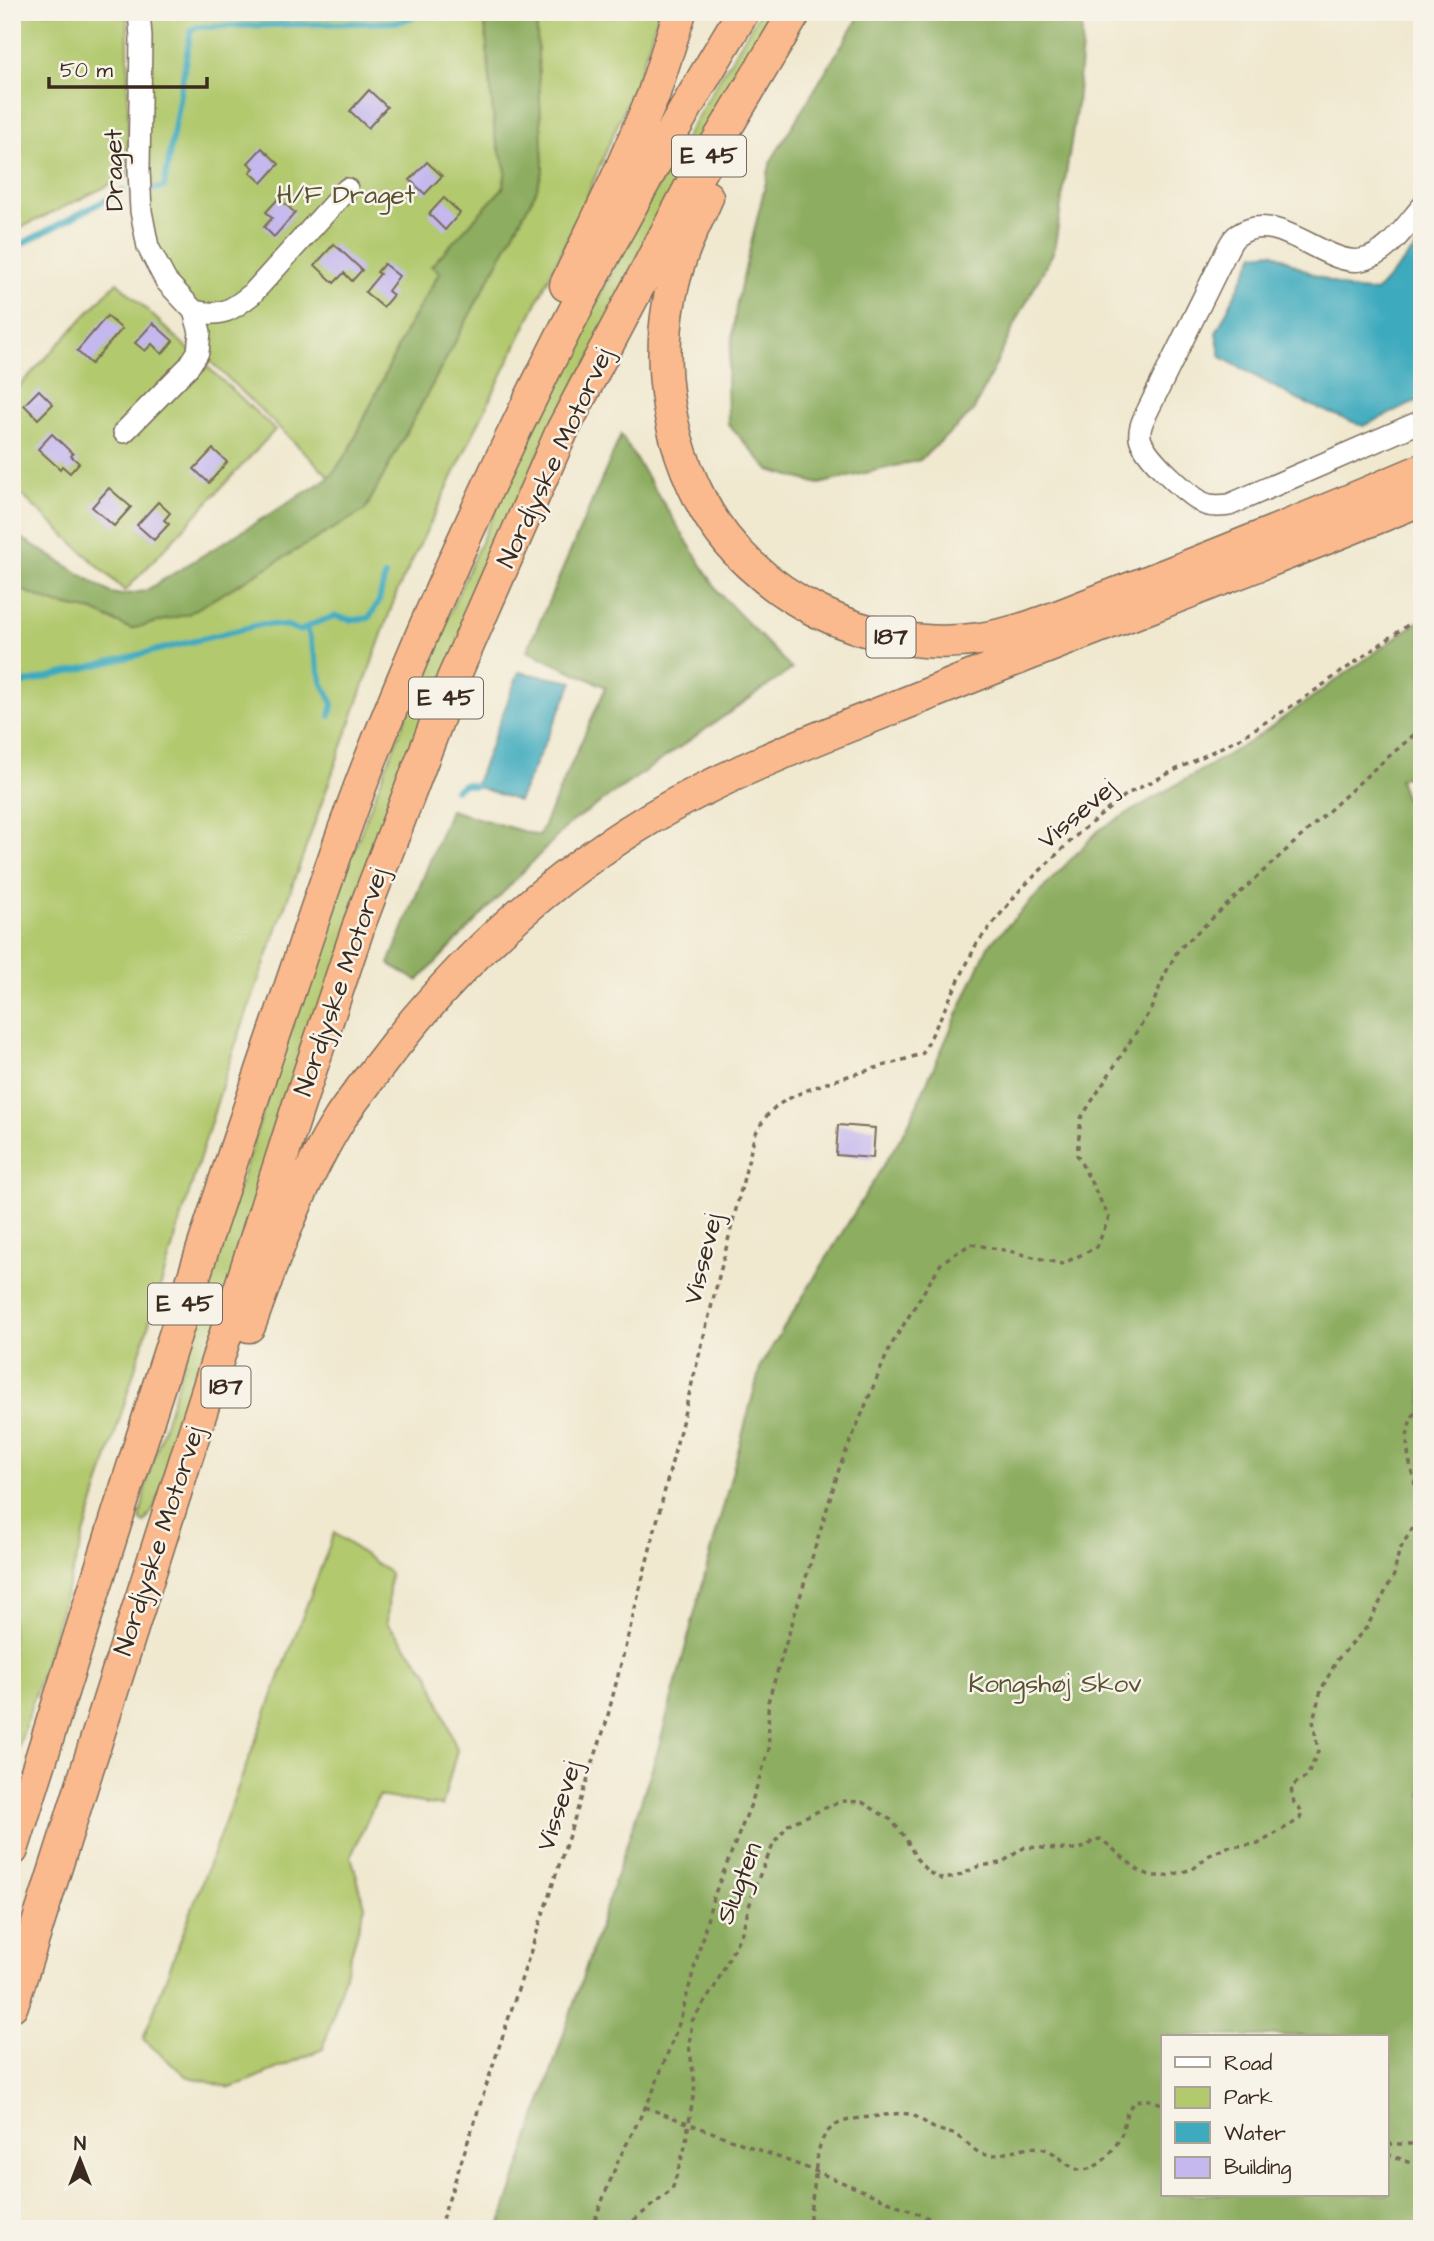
<svg xmlns="http://www.w3.org/2000/svg" width="1434" height="2241" font-family="'Architects Daughter',sans-serif">
<style>
.green{fill:#b2c96e;stroke:#767a46;stroke-width:2}
.forest{fill:#8dad61;stroke:#646c40;stroke-width:2;fill-rule:evenodd}
.water{fill:#3eaabe;stroke:#3c6a6e;stroke-width:2}
.lines{fill:none;stroke-linecap:round;stroke-linejoin:round}
.stream{stroke:#3eaabe;stroke-width:6}
.building{fill:#c5b8ee}
.minor-casing{stroke:#7a6c5c;stroke-width:24}
.highway-casing{stroke:#7a6c5c;stroke-width:35}
.path{stroke:#7a6c5c;stroke-width:3.5;stroke-dasharray:5 5;stroke-linecap:butt}
.minor{stroke:#fff;stroke-width:21}
.highway{stroke:#fbba8d;stroke-width:32}
.labels{text-anchor:middle;dominant-baseline:central;stroke-width:5;stroke-linejoin:round;paint-order:stroke}
.shield{fill:#f7f3e8;stroke:#73665b;stroke-width:2}
.shield-label{font-size:24px;font-weight:bold;fill:#3b2a1e}
.street-label{font-size:26px;fill:#3b2a1e;stroke:#f7f3e8}
.park-label{font-size:26px;fill:#595232;stroke:#f7f3e8}
</style>
<rect width="100%" height="100%" fill="#f7f3e8"/>
<filter id="ink" filterUnits="userSpaceOnUse"><feTurbulence type="fractalNoise" baseFrequency=".0143" numOctaves="2"/><feDisplacementMap in="SourceGraphic" scale="14" xChannelSelector="R" yChannelSelector="G"/><feConvolveMatrix kernelMatrix="1 2 1 2 8 2 1 2 1" color-interpolation-filters="sRGB"/></filter>
<filter id="wash" filterUnits="userSpaceOnUse"><feTurbulence type="fractalNoise" baseFrequency=".00686" numOctaves="4" result="noise"/><feDisplacementMap in="SourceGraphic" scale="28" xChannelSelector="R" yChannelSelector="G"/><feGaussianBlur stdDeviation="1.57" result="paint"/><feColorMatrix in="noise" values="0 0 0 0 0 0 0 0 0 0 0 0 0 0 0 0 0 1.4 0 .05"/><feComposite in="paint" operator="in"/></filter>
<g filter="url(#wash)">
<rect width="100%" height="100%" fill="#f0e8cf"/>
<path class="green" d="M12 12H127L128 23V176L12 232Z
M147 12H484L495 136 506 170 503 188 432 266 440 271 406 330 350 449 330 477 208 359 194 304 172 280 153 238 144 204Z
M536 12H659L639 74 579 215 397 592 230 1060 12 1769V586L57 604 93 611 131 629 365 510 536 191 543 168Z
M760 12H780L540 450 162 1487 153 1510 144 1523 140 1519 146 1484C219 1252 288 1017 377 790 482 521 608 258 760 12Z
M117 282 275 430 125 591 12 486V394Z
M334 1533 390 1573 387 1623 429 1674 457 1750 442 1806 378 1796 351 1856 365 1906 323 2049 231 2088 186 2076 143 2039Z"/>
<path class="forest" d="M484 12H536L543 169 536 191 365 510 188 614 131 629 93 611 57 604 12 586V532L111 593 121 595 145 591 330 477 350 449 406 330 440 272 431 266 503 188 506 170 495 136Z
M862 12H1082V45L1077 104 1054 251 1019 316 973 412 920 460 819 484 769 470 728 424 727 378 737 302 771 161Z
M621 435 719 593 792 669 568 825 418 981 389 964 450 810 539 836 606 687 527 651Z
M1422 619V769L1399 779 1422 846V2229H499L658 1750 761 1365 907 1127 988 946 1099 830 1251 741ZM1163 2036H1387V2194H1163Z"/>
<path class="water" d="M1422 241V399L1363 426 1300 401 1221 357 1216 333 1255 254 1272 252 1310 273 1349 289 1376 292Z
M519 672 573 682 518 801 475 786Z"/>
<g class="lines">
<path class="stream" d="M149 190 164 187 191 30 198 27 399 22 428 12
M12 249 123 191
M307 627 322 682 333 704 330 716
M12 686 263 624 288 626 300 631 313 624 335 616 352 620 369 618 379 601 385 576
M455 790 464 784 475 786"/>
</g>
<g id="blocks">
<path class="building" d="M369 90 387 107 368 128 350 111Z
M262 148 279 164 262 183 250 172 254 168 248 163Z
M427 162 442 176 425 194 410 180Z
M279 198 295 213 274 237 264 227 272 218 266 212Z
M444 198 460 213 445 230 429 214Z
M334 244 362 270 352 281 344 273 334 283 315 265Z
M384 264 399 276 388 291 393 295 383 307 365 292 380 274 377 272Z
M107 316 122 329 91 364 77 351Z
M153 323 173 341 162 354 152 344 145 351 135 343Z
M39 390 53 404 38 419 24 405Z
M52 434 73 454 71 456 79 463 70 473 62 466 60 469 38 449Z
M213 449 227 462 209 483 194 469Z
M109 488 131 507 114 526 92 507Z
M158 502 170 513 164 520 169 524 154 540 137 525Z
M838 1125 875 1128 873 1158 836 1155Z"/>
</g>
</g>
<g filter="url(#ink)">
<use href="#blocks" fill-opacity="0" stroke="#7a6c5c" stroke-width="2"/>
<g class="lines">
<defs>
<path id="minor" d="M1422 207C1406 225 1387 256 1361 260 1324 266 1277 207 1238 235 1234 237 1230 244 1228 248L1145 416C1142 422 1139 430 1140 437 1142 454 1187 494 1203 503 1211 507 1220 506 1229 505L1422 421
M194 311C221 317 231 311 252 294L347 189
M124 432 189 366 198 352 200 332 194 311 166 281 148 247 141 211 139 170 141 37 139 12"/>
<path id="highway" d="M707 197C699 216 689 234 682 254 653 335 661 422 700 499 750 597 872 655 980 639 1029 632 1077 608 1124 591 1224 553 1323 512 1422 470
M566 285 615 183 653 96 680 12
M249 1326C274 1258 300 1182 339 1120 350 1103 363 1087 375 1071 460 957 569 858 696 793 777 752 862 721 946 687 1104 623 1264 565 1422 499
M12 1850C101 1571 186 1291 281 1015 310 930 337 844 370 761 472 502 598 250 743 12
M12 2005 298 1107 360 922 453 679 562 431 690 188 795 12"/>
</defs>
<use href="#minor" class="minor-casing"/>
<use href="#highway" class="highway-casing"/>
<path class="path" d="M645 2107 815 2171 955 2229
M1387 2144H1416L1422 2142
M1387 2154 1422 2167
M439 2229 606 1723 755 1134C760 1127 764 1118 770 1112 795 1085 886 1068 923 1053L977 943 1020 890 1080 832 1127 794 1240 738 1303 699 1422 615
M591 2229 618 2161 652 2094 680 2021 713 1898 751 1804 769 1750 768 1702 840 1466 890 1347 942 1262 971 1244 1009 1251 1062 1264 1097 1247 1109 1217 1077 1155 1081 1118 1151 1009 1164 976 1178 950 1372 771 1422 728
M629 2229 634 2220 672 2190 685 2147 695 2085 689 2045 692 2021 714 1988 742 1932 755 1886 774 1843 789 1824 841 1801 862 1802 891 1820 905 1837 916 1858 928 1872 942 1879 956 1877 979 1866 1001 1863 1025 1847 1077 1850 1088 1846 1093 1840 1101 1839 1138 1870 1152 1876H1167L1193 1869 1208 1856 1227 1847 1258 1844 1300 1819 1302 1811 1294 1803 1291 1788 1298 1781 1307 1777 1318 1751 1313 1720 1321 1690 1337 1660 1367 1627 1394 1575 1399 1551 1421 1513C1418 1480 1391 1432 1422 1405
M811 2229C808 2217 812 2200 814 2187 818 2141 819 2120 871 2117 883 2116 897 2112 908 2114 920 2116 926 2125 936 2129 945 2132 953 2133 961 2138 968 2144 973 2150 982 2154 1001 2160 1021 2142 1044 2149 1059 2153 1068 2169 1080 2170 1099 2171 1116 2149 1122 2133 1125 2123 1125 2107 1137 2101 1145 2097 1155 2102 1163 2104"/>
<use href="#minor" class="minor"/>
<use href="#highway" class="highway"/>
</g>
</g>
<g class="labels">
<g class="shield">
<rect x="672" y="135.5" width="74" height="41" rx="5"/>
<rect x="866.5" y="616.5" width="49" height="41" rx="5"/>
<rect x="409" y="677.5" width="74" height="41" rx="5"/>
<rect x="148" y="1283.5" width="74" height="41" rx="5"/>
<rect x="201.5" y="1366.5" width="49" height="41" rx="5"/>
</g>
<g class="shield-label">
<text x="709" y="156">E 45</text>
<text x="891" y="637">187</text>
<text x="446" y="698">E 45</text>
<text x="185" y="1304">E 45</text>
<text x="226" y="1387">187</text>
</g>
<g class="street-label">
<text transform="translate(114 170) rotate(-91)">Draget</text>
<text transform="translate(555 458) rotate(-65)">Nordjyske Motorvej</text>
<text transform="translate(1077 814) rotate(-40)">Vissevej</text>
<text transform="translate(341 982) rotate(-71)">Nordjyske Motorvej</text>
<text transform="translate(703 1259) rotate(-76)">Vissevej</text>
<text transform="translate(159 1541) rotate(-72)">Nordjyske Motorvej</text>
<text transform="translate(559 1806) rotate(-72)">Vissevej</text>
<text transform="translate(739 1883) rotate(-69)">Slugten</text>
</g>
<g class="park-label">
<text x="346" y="195">H/F Draget</text>
<text x="1055" y="1684">Kongshøj Skov</text>
</g>
</g>
<rect width="1434" height="2241" fill="none" stroke="#f7f3e8" stroke-width="42"/>
<rect x="1161" y="2035" width="228" height="161" fill="#f7f3e8" stroke="#aca397" stroke-width="2"/>
<rect x="1175" y="2057" width="35" height="10" fill="#ffffff" stroke="#aca397" stroke-width="2"/>
<text x="1224" y="2070" font-size="21" fill="#3b2a1e">Road</text>
<rect x="1175" y="2087" width="35" height="21" fill="#b2c96e" stroke="#aca397" stroke-width="2"/>
<text x="1224" y="2104" font-size="21" fill="#3b2a1e">Park</text>
<rect x="1175" y="2122" width="35" height="21" fill="#3eaabe" stroke="#aca397" stroke-width="2"/>
<text x="1224" y="2140" font-size="21" fill="#3b2a1e">Water</text>
<rect x="1175" y="2157" width="35" height="21" fill="#c5b8ee" stroke="#aca397" stroke-width="2"/>
<text x="1224" y="2174" font-size="21" fill="#3b2a1e">Building</text>
<g transform="translate(80 2160)" stroke="#f7f3e8" stroke-width="5" paint-order="stroke">
<path d="M0-5L12 26L0 18L-12 26Z" fill="#3b2a1e"/>
<text y="-10" font-size="19" font-weight="bold" text-anchor="middle" fill="#3b2a1e">N</text>
</g>
<path d="M49 77v10h158v-10" fill="none" stroke="#3b2a1e" stroke-width="3.5"/>
<text x="60" y="77" font-size="21" fill="#3b2a1e" stroke="#f7f3e8" stroke-width="5" paint-order="stroke">50 m</text>
</svg>
